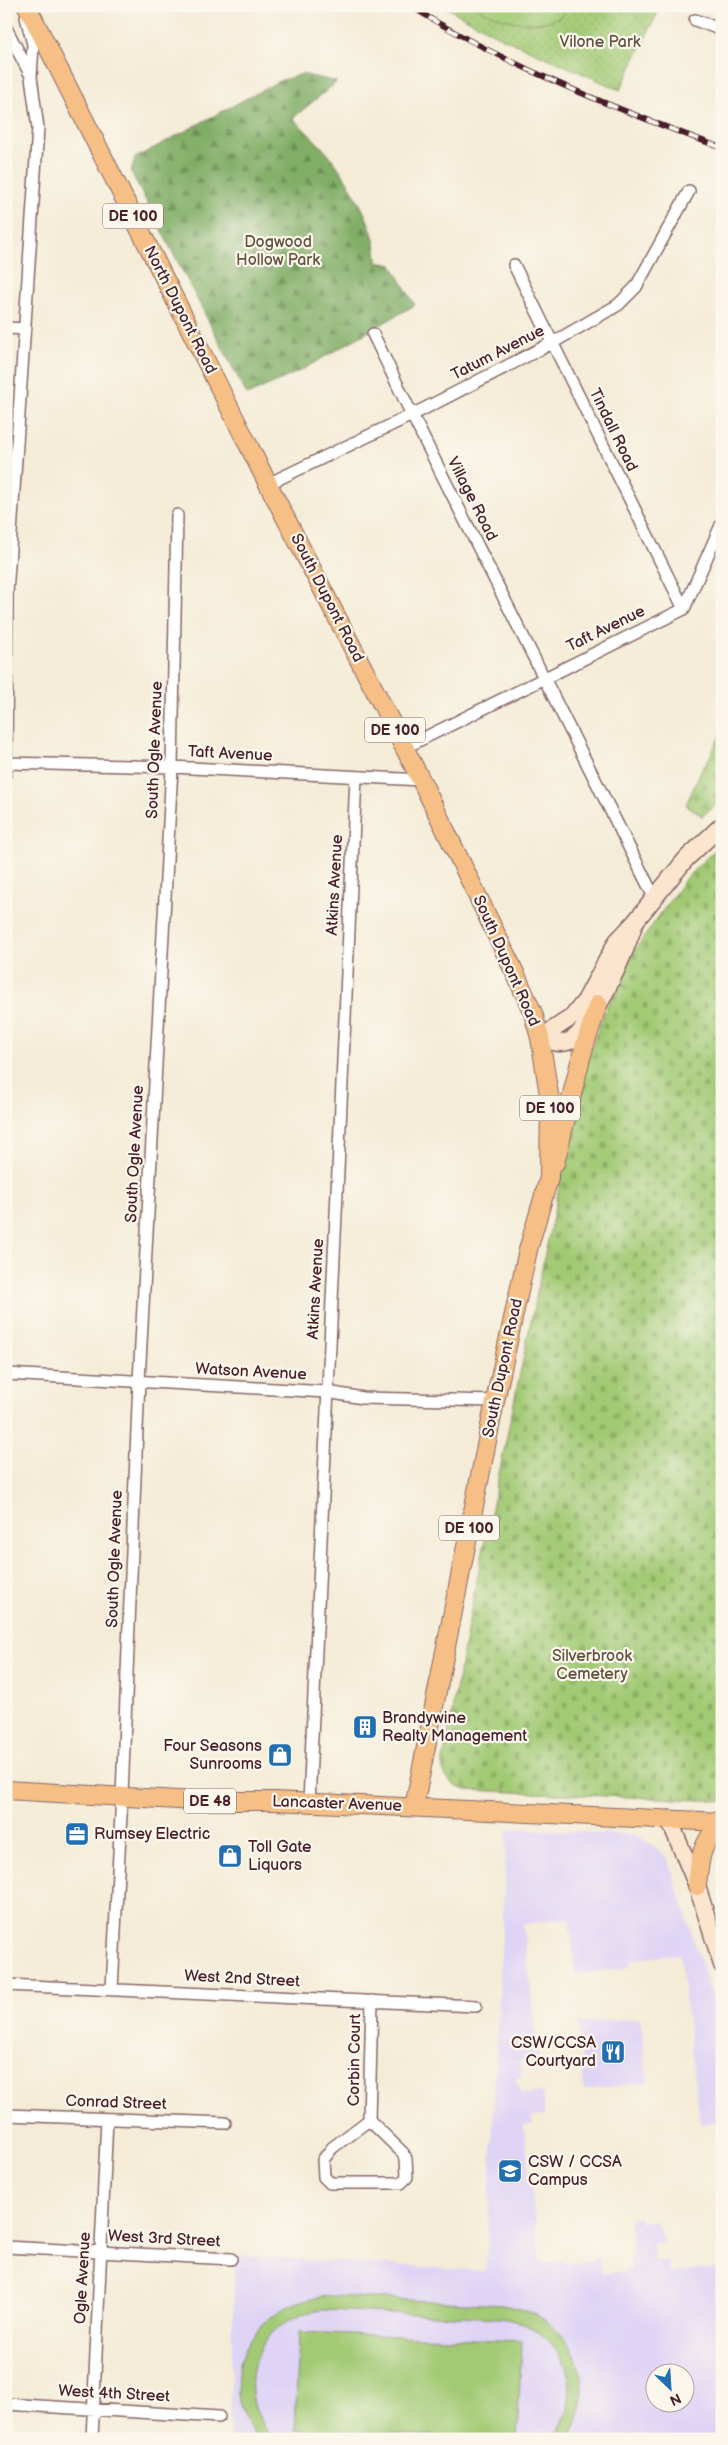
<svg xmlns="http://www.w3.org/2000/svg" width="728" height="2445" font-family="'Balsamiq Sans',sans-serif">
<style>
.built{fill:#dfd4f5;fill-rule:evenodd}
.grass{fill:url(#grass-dots);stroke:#767450}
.forest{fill:url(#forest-firs);stroke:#666648}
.cemetery{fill:url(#cemetery-stones);stroke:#767450}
.garden{fill:#a2ca75;stroke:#767450}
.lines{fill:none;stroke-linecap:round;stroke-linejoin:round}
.minor-casing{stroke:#866767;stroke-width:14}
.secondary-casing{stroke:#866767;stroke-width:19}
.primary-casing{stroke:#866767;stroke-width:20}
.minor{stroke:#fff;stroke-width:11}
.secondary{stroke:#fbe5cf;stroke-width:16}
.primary{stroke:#f5bf86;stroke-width:18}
.rail-casing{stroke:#4a1f2b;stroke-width:5.5}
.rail{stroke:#fbf7ec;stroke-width:4;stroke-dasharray:11;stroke-linecap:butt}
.labels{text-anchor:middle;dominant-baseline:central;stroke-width:4.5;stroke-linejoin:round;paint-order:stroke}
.shield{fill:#fbf7ec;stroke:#7f6065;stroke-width:1}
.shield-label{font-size:15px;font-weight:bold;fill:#4a1f2b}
.park-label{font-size:16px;fill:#645241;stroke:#fbf7ec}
.street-label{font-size:16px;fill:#4a1f2b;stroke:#fbf7ec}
.poi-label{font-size:16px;fill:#4a1f2b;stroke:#fbf7ec;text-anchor:start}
</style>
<defs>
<pattern id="grass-dots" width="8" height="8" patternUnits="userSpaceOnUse" patternTransform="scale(1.25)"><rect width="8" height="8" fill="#a2ca75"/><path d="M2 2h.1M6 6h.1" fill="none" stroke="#8dad65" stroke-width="1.8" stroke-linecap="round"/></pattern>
<pattern id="forest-firs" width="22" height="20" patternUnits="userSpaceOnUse" patternTransform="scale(1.25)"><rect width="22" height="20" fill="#81ae66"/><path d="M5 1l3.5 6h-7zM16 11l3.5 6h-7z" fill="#6c8d54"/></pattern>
<pattern id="cemetery-stones" width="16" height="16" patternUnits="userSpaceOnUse" patternTransform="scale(1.25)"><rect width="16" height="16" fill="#a2ca75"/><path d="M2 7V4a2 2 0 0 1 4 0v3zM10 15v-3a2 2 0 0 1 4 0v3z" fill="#8dad65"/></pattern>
</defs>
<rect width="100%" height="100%" fill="#fbf7ec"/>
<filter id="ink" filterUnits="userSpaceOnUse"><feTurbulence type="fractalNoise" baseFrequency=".02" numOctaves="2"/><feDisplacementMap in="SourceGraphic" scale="10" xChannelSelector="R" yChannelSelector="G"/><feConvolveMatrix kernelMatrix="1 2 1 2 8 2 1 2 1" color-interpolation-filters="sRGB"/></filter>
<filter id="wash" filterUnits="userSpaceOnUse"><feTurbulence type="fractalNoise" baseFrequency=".0096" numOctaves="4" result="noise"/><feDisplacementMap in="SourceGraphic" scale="20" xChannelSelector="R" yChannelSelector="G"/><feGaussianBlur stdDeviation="1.12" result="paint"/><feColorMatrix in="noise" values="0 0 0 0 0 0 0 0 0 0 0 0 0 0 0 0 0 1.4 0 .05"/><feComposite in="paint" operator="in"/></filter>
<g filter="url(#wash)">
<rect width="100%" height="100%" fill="#f4ecd7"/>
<path class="built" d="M507 1828 636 1835 654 1846 668 1858 722 2029V2121L700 2124 680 1954 630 1960 631 1967 575 1974 569 1918 523 1924 539 2059 520 2061 522 2076 516 2079 521 2094 542 2092 545 2115 532 2116 533 2124 524 2125 540 2262 564 2260 565 2264 593 2261V2258L599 2257 601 2274 631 2270 629 2254 633 2253 629 2219 640 2218 641 2222 656 2220 664 2242 653 2243 655 2261 668 2260 669 2273 714 2268 715 2272 722 2271V2439H229L235 2255 486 2271ZM656 2372H686V2402H656Z
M640 2018 648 2082 584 2090 579 2023Z"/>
<path class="grass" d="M443 6H661L620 90 504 39Z"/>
<path class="forest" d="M302 74 337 82 293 118C309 135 328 151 340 170 357 196 377 231 377 262L392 265 415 305 298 372 247 395 131 172 135 158 279 81Z"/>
<path class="cemetery" d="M722 732V800L702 816 686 805 703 766H705Z
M722 843V1801L467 1790C453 1787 444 1779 442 1765L476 1584 583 1073 601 1020 627 961 686 878Z"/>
<path class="garden" d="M474 6H563L564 14C540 32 497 20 474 6Z
M334 2296 501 2305C569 2313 600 2375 571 2436L569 2439H553C591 2387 561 2325 499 2318L325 2310C257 2313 227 2391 275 2439H258C207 2376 257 2296 334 2296Z
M299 2332 522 2341 517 2439 295 2430Z"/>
</g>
<g filter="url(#ink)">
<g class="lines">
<defs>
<path id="minor" d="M695 20 722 30
M6 28 31 76
M514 265 684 609
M6 328 26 329
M373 334 412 415 654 897
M268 484 412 415 552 343 618 305 636 287 689 191
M404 748 684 609 722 523
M6 763 172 767 421 780
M6 773 7 594 38 128 31 77 33 44 26 17
M6 1374 327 1392 363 1398 495 1401
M309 1803 356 777
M6 1985 476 2006
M112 1989 122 1795 139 1381 172 767 177 515
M6 2115 225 2123
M369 2120 332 2148 323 2160 324 2177 330 2183H401L407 2177 406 2158 403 2153 369 2120 372 2001
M6 2247 231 2259
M6 2404 219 2417
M92 2439 107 2119"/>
<path id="secondary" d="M540 1038 572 1017 585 1001 617 941 634 923 686 859 722 825
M540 1038C548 1040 558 1045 567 1042 591 1035 626 950 634 925
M669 1819 697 1886 722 1965"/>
<path id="primary" d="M27 6 268 484 421 780 516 975 533 1013 540 1038 550 1101 549 1178 528 1250 495 1401 414 1807
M555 1163 582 1054 598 1004
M6 1790 195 1801H274L722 1822
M697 1886C700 1854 701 1847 720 1822"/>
</defs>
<use href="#minor" class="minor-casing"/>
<use href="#secondary" class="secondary-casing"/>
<use href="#primary" class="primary-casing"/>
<use href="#minor" class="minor"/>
<use href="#secondary" class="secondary"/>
<use href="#primary" class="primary"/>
<defs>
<path id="rail" d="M410 6C508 67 614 108 722 148"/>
</defs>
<use href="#rail" class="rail-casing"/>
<use href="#rail" class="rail"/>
</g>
</g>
<defs>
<symbol id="building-square" viewBox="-11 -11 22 22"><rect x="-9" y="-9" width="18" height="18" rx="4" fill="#1f6fb2" stroke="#fbf7ec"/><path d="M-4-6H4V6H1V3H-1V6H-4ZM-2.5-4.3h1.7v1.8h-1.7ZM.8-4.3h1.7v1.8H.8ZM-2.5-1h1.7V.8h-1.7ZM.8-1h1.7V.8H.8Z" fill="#fff"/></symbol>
<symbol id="shop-square" viewBox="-11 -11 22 22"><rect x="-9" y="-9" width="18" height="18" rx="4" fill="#1f6fb2" stroke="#fbf7ec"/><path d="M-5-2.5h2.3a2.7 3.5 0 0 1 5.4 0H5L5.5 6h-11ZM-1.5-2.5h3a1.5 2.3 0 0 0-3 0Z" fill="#fff"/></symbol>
<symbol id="office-square" viewBox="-11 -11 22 22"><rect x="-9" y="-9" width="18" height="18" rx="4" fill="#1f6fb2" stroke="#fbf7ec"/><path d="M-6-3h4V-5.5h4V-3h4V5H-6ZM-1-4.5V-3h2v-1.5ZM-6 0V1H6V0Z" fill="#fff"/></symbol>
<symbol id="restaurant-square" viewBox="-11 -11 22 22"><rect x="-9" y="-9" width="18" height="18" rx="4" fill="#1f6fb2" stroke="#fbf7ec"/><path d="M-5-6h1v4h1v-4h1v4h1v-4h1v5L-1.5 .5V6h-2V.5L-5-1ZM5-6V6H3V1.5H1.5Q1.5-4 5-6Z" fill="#fff"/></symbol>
<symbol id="school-square" viewBox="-11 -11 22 22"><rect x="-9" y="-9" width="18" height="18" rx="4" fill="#1f6fb2" stroke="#fbf7ec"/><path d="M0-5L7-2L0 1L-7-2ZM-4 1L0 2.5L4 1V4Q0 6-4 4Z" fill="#fff"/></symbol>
</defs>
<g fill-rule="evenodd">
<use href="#building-square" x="351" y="1713" width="28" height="28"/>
<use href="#shop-square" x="266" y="1741" width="28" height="28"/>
<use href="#office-square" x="63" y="1820" width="28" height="28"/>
<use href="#shop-square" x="216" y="1842" width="28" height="28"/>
<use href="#restaurant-square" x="599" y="2038" width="28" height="28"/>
<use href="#school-square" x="496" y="2157" width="28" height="28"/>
</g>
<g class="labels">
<g class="shield">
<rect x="103" y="203.5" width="60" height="25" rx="4"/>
<rect x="365" y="717.5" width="60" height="25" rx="4"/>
<rect x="520" y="1095.5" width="60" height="25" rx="4"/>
<rect x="439" y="1515.5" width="60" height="25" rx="4"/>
<rect x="184" y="1788.5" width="52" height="25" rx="4"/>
</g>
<g class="shield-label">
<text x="133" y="216">DE 100</text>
<text x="395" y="730">DE 100</text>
<text x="550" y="1108">DE 100</text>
<text x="469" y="1528">DE 100</text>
<text x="210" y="1801">DE 48</text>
</g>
<g class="park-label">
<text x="600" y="42">Vilone Park</text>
<text x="278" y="242">Dogwood<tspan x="278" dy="18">Hollow Park</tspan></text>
<text x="592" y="1656">Silverbrook<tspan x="592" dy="18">Cemetery</tspan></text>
</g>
<g class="street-label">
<text transform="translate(180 310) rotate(63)">North Dupont Road</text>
<text transform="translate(498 353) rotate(-27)">Tatum Avenue</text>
<text transform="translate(613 430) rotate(64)">Tindall Road</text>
<text transform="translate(472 499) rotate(63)">Village Road</text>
<text transform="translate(327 598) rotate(63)">South Dupont Road</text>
<text transform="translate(606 629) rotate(-26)">Taft Avenue</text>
<text transform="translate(155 750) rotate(-88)">South Ogle Avenue</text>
<text transform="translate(230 754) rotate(3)">Taft Avenue</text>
<text transform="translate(335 885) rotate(-87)">Atkins Avenue</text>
<text transform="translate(506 961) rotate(66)">South Dupont Road</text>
<text transform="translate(135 1154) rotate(-87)">South Ogle Avenue</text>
<text transform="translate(316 1289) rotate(-87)">Atkins Avenue</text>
<text transform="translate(503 1368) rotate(-78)">South Dupont Road</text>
<text transform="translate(251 1372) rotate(3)">Watson Avenue</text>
<text transform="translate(115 1559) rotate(-88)">South Ogle Avenue</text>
<text transform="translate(337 1804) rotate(2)">Lancaster Avenue</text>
<text transform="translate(242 1979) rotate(3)">West 2nd Street</text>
<text transform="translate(355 2060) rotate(-89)">Corbin Court</text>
<text transform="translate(116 2103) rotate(2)">Conrad Street</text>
<text transform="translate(164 2239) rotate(3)">West 3rd Street</text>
<text transform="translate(83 2278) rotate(-87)">Ogle Avenue</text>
<text transform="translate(114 2394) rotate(3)">West 4th Street</text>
</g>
<g class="poi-label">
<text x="382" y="1718">Brandywine<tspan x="382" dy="18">Realty Management</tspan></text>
<text x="262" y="1746" text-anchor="end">Four Seasons<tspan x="262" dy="18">Sunrooms</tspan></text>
<text x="94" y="1834">Rumsey Electric</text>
<text x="248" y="1847">Toll Gate<tspan x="248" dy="18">Liquors</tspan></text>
<text x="596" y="2043" text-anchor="end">CSW/CCSA<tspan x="596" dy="18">Courtyard</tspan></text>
<text x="528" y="2162">CSW / CCSA<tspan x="528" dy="18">Campus</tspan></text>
</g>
</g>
<rect width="728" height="2445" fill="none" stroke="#fbf7ec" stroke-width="25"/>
<g transform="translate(670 2388) rotate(155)"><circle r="24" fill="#fbf7ec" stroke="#b4a19f"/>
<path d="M0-4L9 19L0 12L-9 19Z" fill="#1f6fb2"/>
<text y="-8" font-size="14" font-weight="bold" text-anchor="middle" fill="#4a1f2b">N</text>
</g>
</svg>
